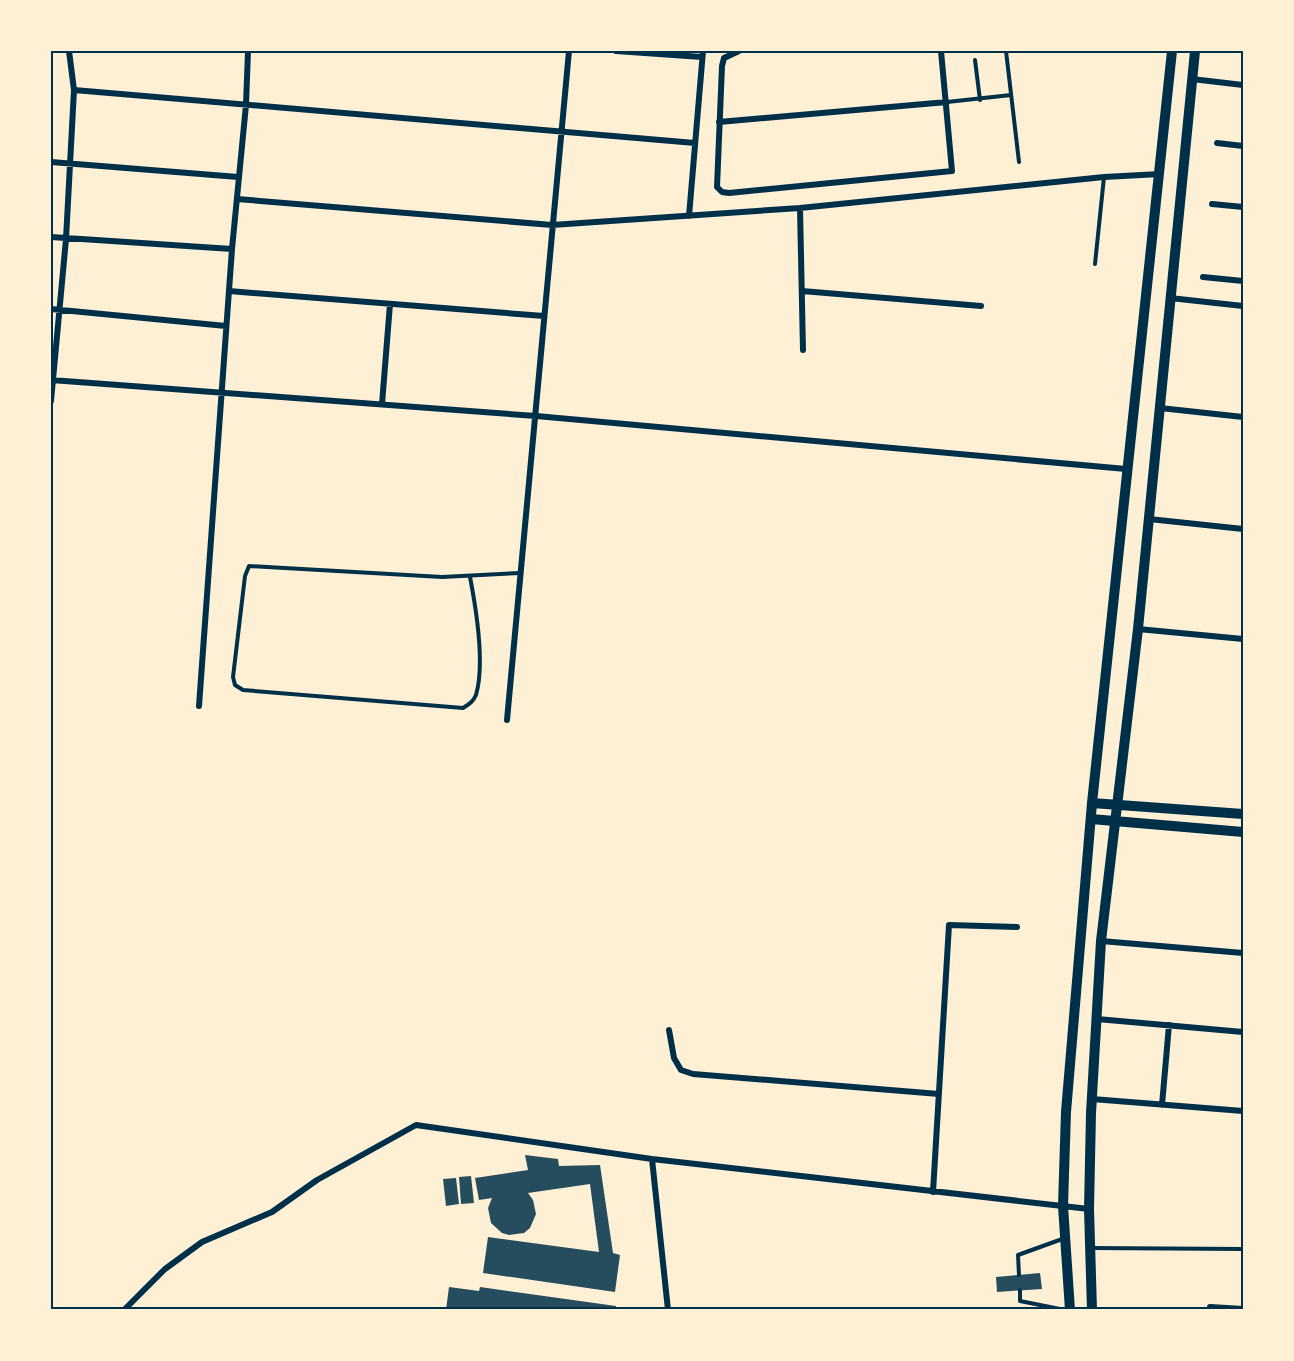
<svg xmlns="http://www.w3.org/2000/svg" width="1294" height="1361" font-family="Helvetica,sans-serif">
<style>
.building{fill:#264d5e}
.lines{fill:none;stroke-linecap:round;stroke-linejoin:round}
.service{stroke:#003049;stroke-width:4}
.minor{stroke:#003049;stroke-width:6}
.secondary{stroke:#003049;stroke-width:10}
.neatline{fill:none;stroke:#003049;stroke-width:2}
</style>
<rect width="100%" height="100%" fill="#fdf0d5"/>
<path class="building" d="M525 1155 558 1159 559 1166 600 1165 613 1253 620 1255 615 1292 483 1273 488 1237 599 1252 590 1184 528 1193 533 1200 536 1214 530 1228 524 1233 509 1235 502 1233 491 1223 488 1208 492 1198 479 1200 475 1178 528 1170Z
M471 1176 474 1203 461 1204 459 1177Z
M456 1178 459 1204 446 1206 443 1179Z
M1040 1273 1042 1289 997 1292 996 1277Z
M449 1287 479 1291 480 1287 616 1306 615 1310H446Z"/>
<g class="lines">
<path class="service" d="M1006 51 1019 162
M975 60 980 100
M947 102 1011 95
M1095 264 1104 177
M470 577C476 608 485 664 476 695 473 702 469 704 463 708L243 690 235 685 233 677 245 576 249 566 442 577 520 573
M1091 1248 1243 1249
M1019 1275 1018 1255 1065 1238
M1020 1290V1301L1065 1310"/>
<path class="minor" d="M616 51 702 57
M739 51 724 58 722 66 717 187 722 192 729 193 952 171 941 51
M1192 79 1243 85
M74 90 695 143
M719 122 947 102
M1217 143 1243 146
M51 162 238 177
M237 199 552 225 800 208 1104 177 1160 174
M1212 204 1243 207
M800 208 803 350
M689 216 703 51
M51 237 232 249
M1203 277 1243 281
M229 291 544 316
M802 291 981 306
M1170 298 1243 306
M51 309 226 326
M51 380 536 416 1126 469
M51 401 66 239 74 90 69 51
M382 404 390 304
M1160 408 1243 417
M1149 519 1243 529
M1138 629 1243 639
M199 706 232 249 246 105 248 51
M507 720 569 51
M1101 941 1243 953
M1097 1019 1243 1032
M669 1030 674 1058 681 1070 693 1074 939 1094
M1092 1099 1243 1111
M1162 1105 1169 1025
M652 1159 668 1310
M933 1192 949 925 1017 927
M124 1310 165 1269 202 1242 272 1212 317 1180 416 1125 652 1159 1089 1209
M1210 1310V1307L1243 1309"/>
<path class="secondary" d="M1092 803 1243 814
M1091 819 1243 832
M1070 1310 1063 1206 1066 1112 1092 803 1172 51
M1092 1310 1089 1209 1091 1113 1101 941 1138 629 1195 51"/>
</g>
<rect width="1294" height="1361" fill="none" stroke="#fdf0d5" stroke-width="105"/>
<rect x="52" y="52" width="1190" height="1256" class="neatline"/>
</svg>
